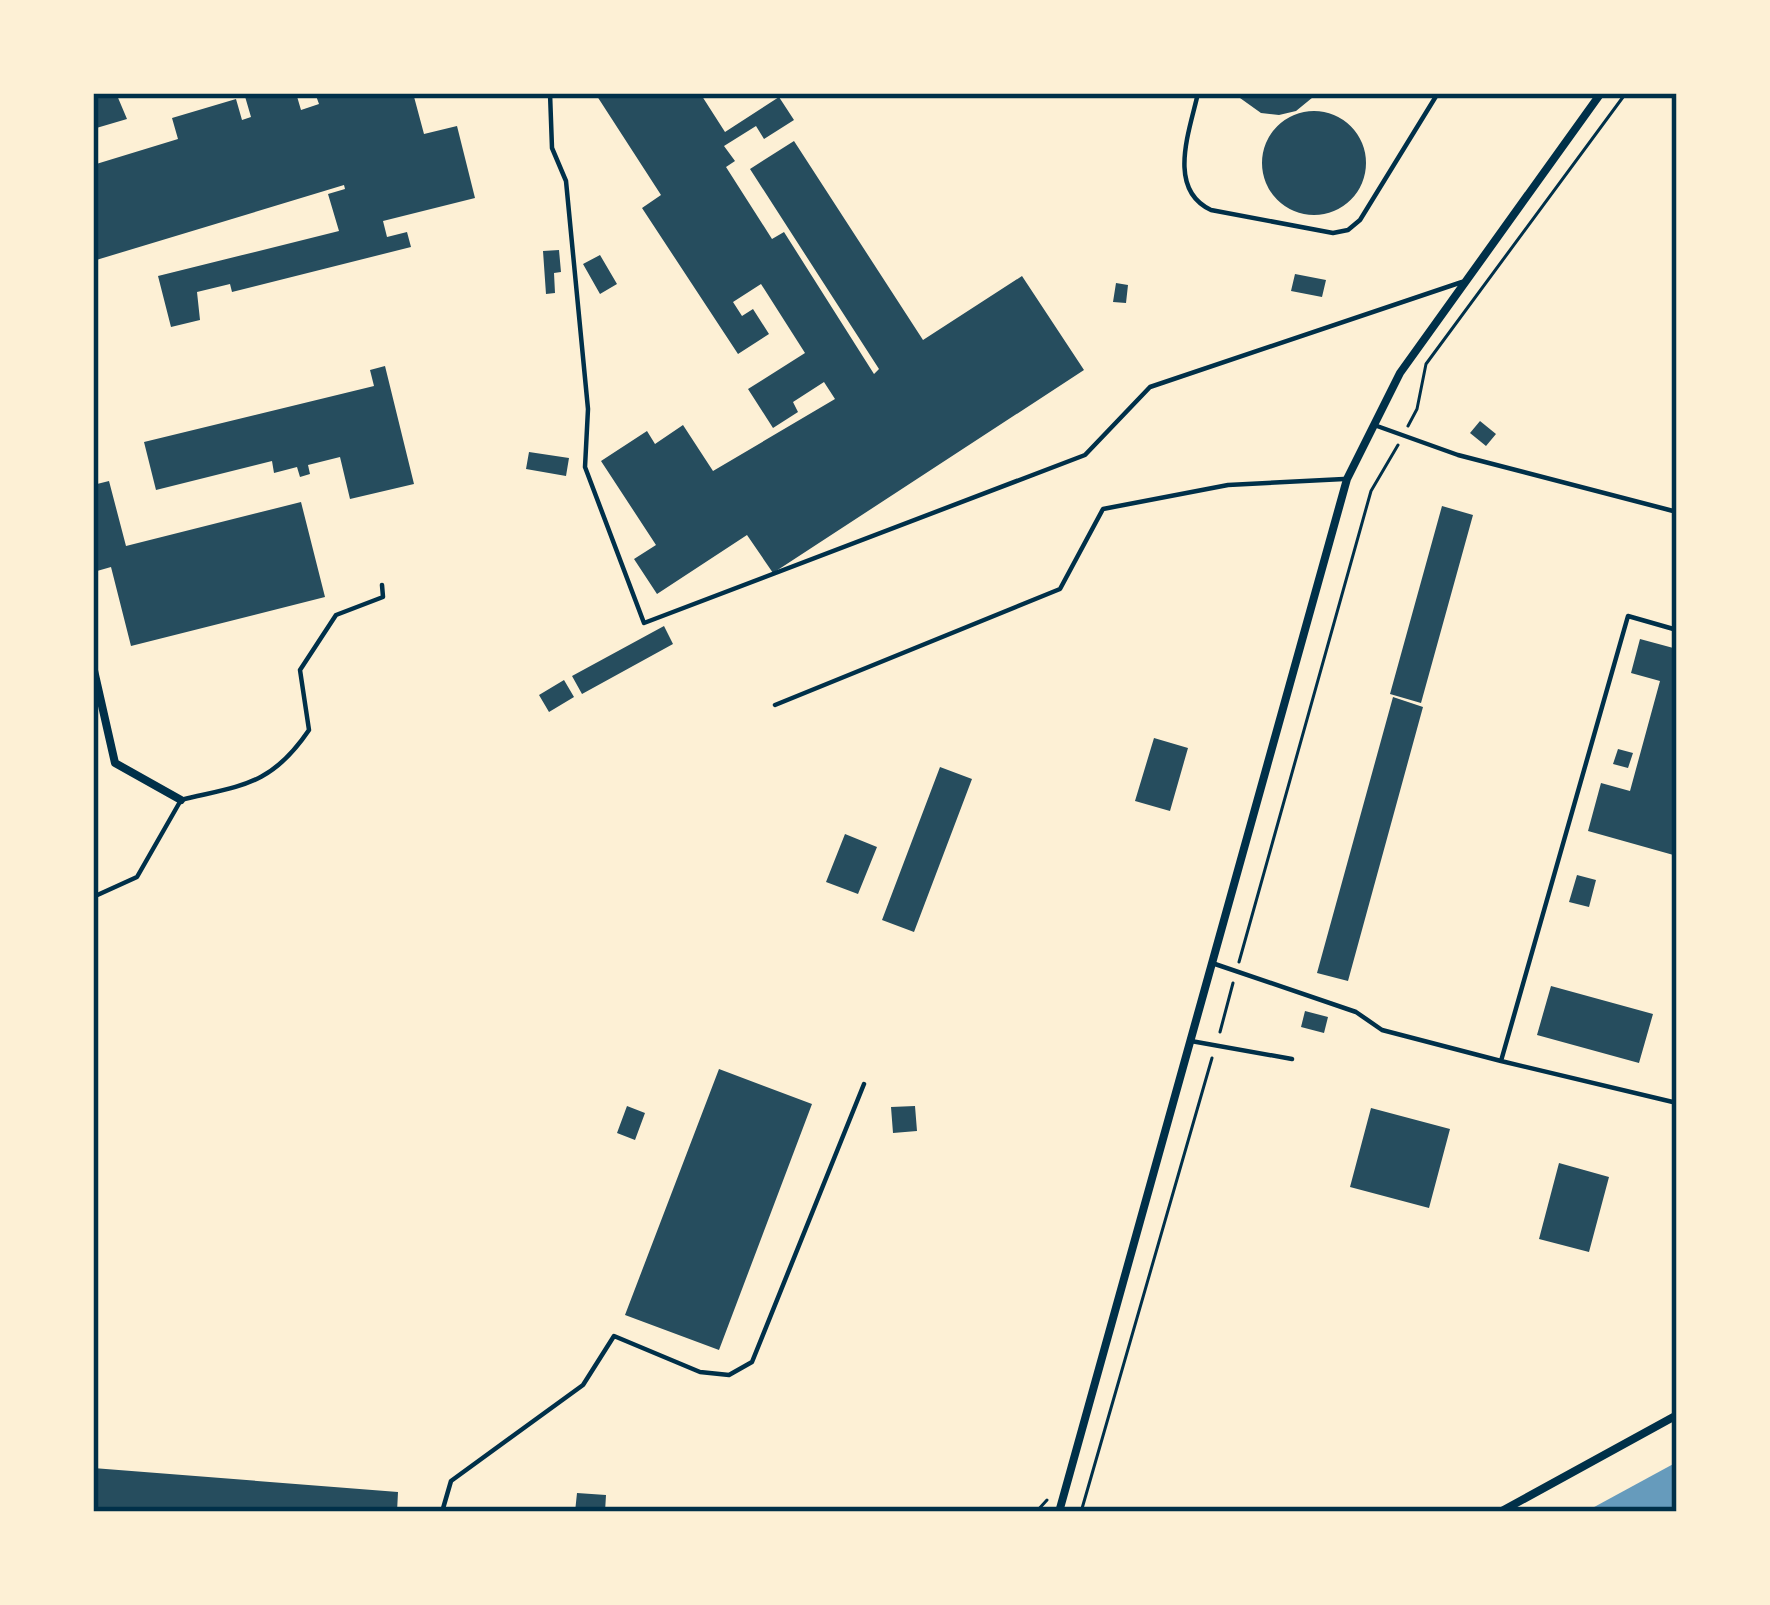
<svg xmlns="http://www.w3.org/2000/svg" width="1770" height="1605" font-family="Lato,sans-serif">
<style>
.water{fill:#669bbc}
.building{fill:#264d5e}
.lines{fill:none;stroke-linecap:round;stroke-linejoin:round}
.path{stroke:#003049;stroke-width:3}
.service{stroke:#003049;stroke-width:4.5}
.minor{stroke:#003049;stroke-width:8}
.neatline{fill:none;stroke:#003049;stroke-width:4.5}
</style>
<rect width="100%" height="100%" fill="#fdf0d5"/>
<path class="water" d="M1677 1462V1512H1585Z"/>
<path class="building" d="M93 93H116L127 119 93 129Z
M244 93H296L301 110 319 104 315 93H413L424 134 457 126 475 198 383 221 387 237 407 232 411 247 232 292 230 284 197 292 200 320 171 327 158 276 339 231 328 194 345 189 344 185 93 261V165L178 139 172 118 236 99 242 120 251 117Z
M595 93H700L725 132 779 97 794 120 764 139 756 126 724 146 735 161 726 167 772 239 784 232 874 374 879 369 750 169 794 141 923 340 1022 276 1084 370 773 573 747 535 657 594 634 559 656 545 601 461 647 431 655 444 683 425 713 471 835 399 824 382 793 402 798 412 773 428 748 389 805 353 761 284 733 302 742 316 753 309 769 334 738 354 642 208 661 195Z
M1233 93H1318L1296 111 1279 115 1261 113Z
M1262 163a52 52 0 1 1 104 0a52 52 0 1 1-104 0Z
M559 250 561 272 554 273 555 293 546 294 543 251Z
M600 255 617 284 600 294 583 264Z
M1295 274 1326 280 1322 297 1291 291Z
M1116 283 1128 285 1126 303 1113 302Z
M385 366 414 484 350 499 340 457 308 465 310 474 300 477 297 467 274 473 272 461 156 490 144 442 374 386 370 370Z
M1480 421 1496 434 1486 446 1470 433Z
M529 452 569 458 566 476 526 469Z
M109 481 126 546 301 502 325 597 131 646 111 567 97 571 93 553V485Z
M1442 506 1473 515 1421 703 1390 694Z
M664 626 673 644 582 694 572 676Z
M1640 639 1677 649V856L1588 831 1601 783 1630 791 1660 681 1631 673Z
M564 680 574 697 549 712 539 695Z
M1393 697 1423 707 1348 981 1317 973Z
M1154 738 1188 748 1170 811 1135 801Z
M1618 749 1633 753 1628 768 1613 764Z
M940 767 972 779 914 932 882 920Z
M845 834 877 847 858 894 826 882Z
M1577 875 1596 880 1589 907 1569 902Z
M1551 986 1653 1014 1639 1063 1537 1035Z
M1305 1011 1328 1017 1324 1033 1301 1027Z
M719 1069 812 1104 719 1350 625 1315Z
M627 1106 645 1113 635 1140 617 1133Z
M915 1106 917 1131 893 1133 891 1107Z
M1371 1108 1450 1129 1429 1208 1350 1187Z
M1559 1163 1609 1177 1589 1252 1539 1239Z
M93 1468 398 1492 397 1512H93Z
M577 1493 606 1495 605 1512H575Z"/>
<g class="lines">
<path class="path" d="M1408 426 1417 409 1426 364 1626 93
M1239 962 1371 491 1398 445
M1220 1032 1233 983
M1036 1512 1047 1500
M1081 1512 1212 1058"/>
<path class="service" d="M550 93 552 148 566 181 588 409 585 467 644 623 1085 455 1150 387 1462 282
M1198 93C1190 130 1166 189 1211 210L1333 233 1348 230 1360 220 1438 93
M1377 426 1458 455 1677 512
M775 705 1060 589 1103 509 1228 485 1344 479
M93 897 137 877 181 800C242 785 271 786 309 730L300 670 336 615 383 597 382 585
M1212 963 1356 1012 1382 1030 1501 1061 1628 616 1677 630
M1191 1041 1292 1059
M1501 1061 1677 1103
M442 1512 451 1481 583 1385 614 1336 700 1372 729 1375 752 1362 864 1084"/>
<path class="minor" d="M93 666 115 763 181 800
M1059 1512 1347 479 1400 373 1601 93
M1500 1512 1677 1415"/>
</g>
<rect width="1770" height="1605" fill="none" stroke="#fdf0d5" stroke-width="192"/>
<rect x="96" y="96" width="1578" height="1413" class="neatline"/>
</svg>
